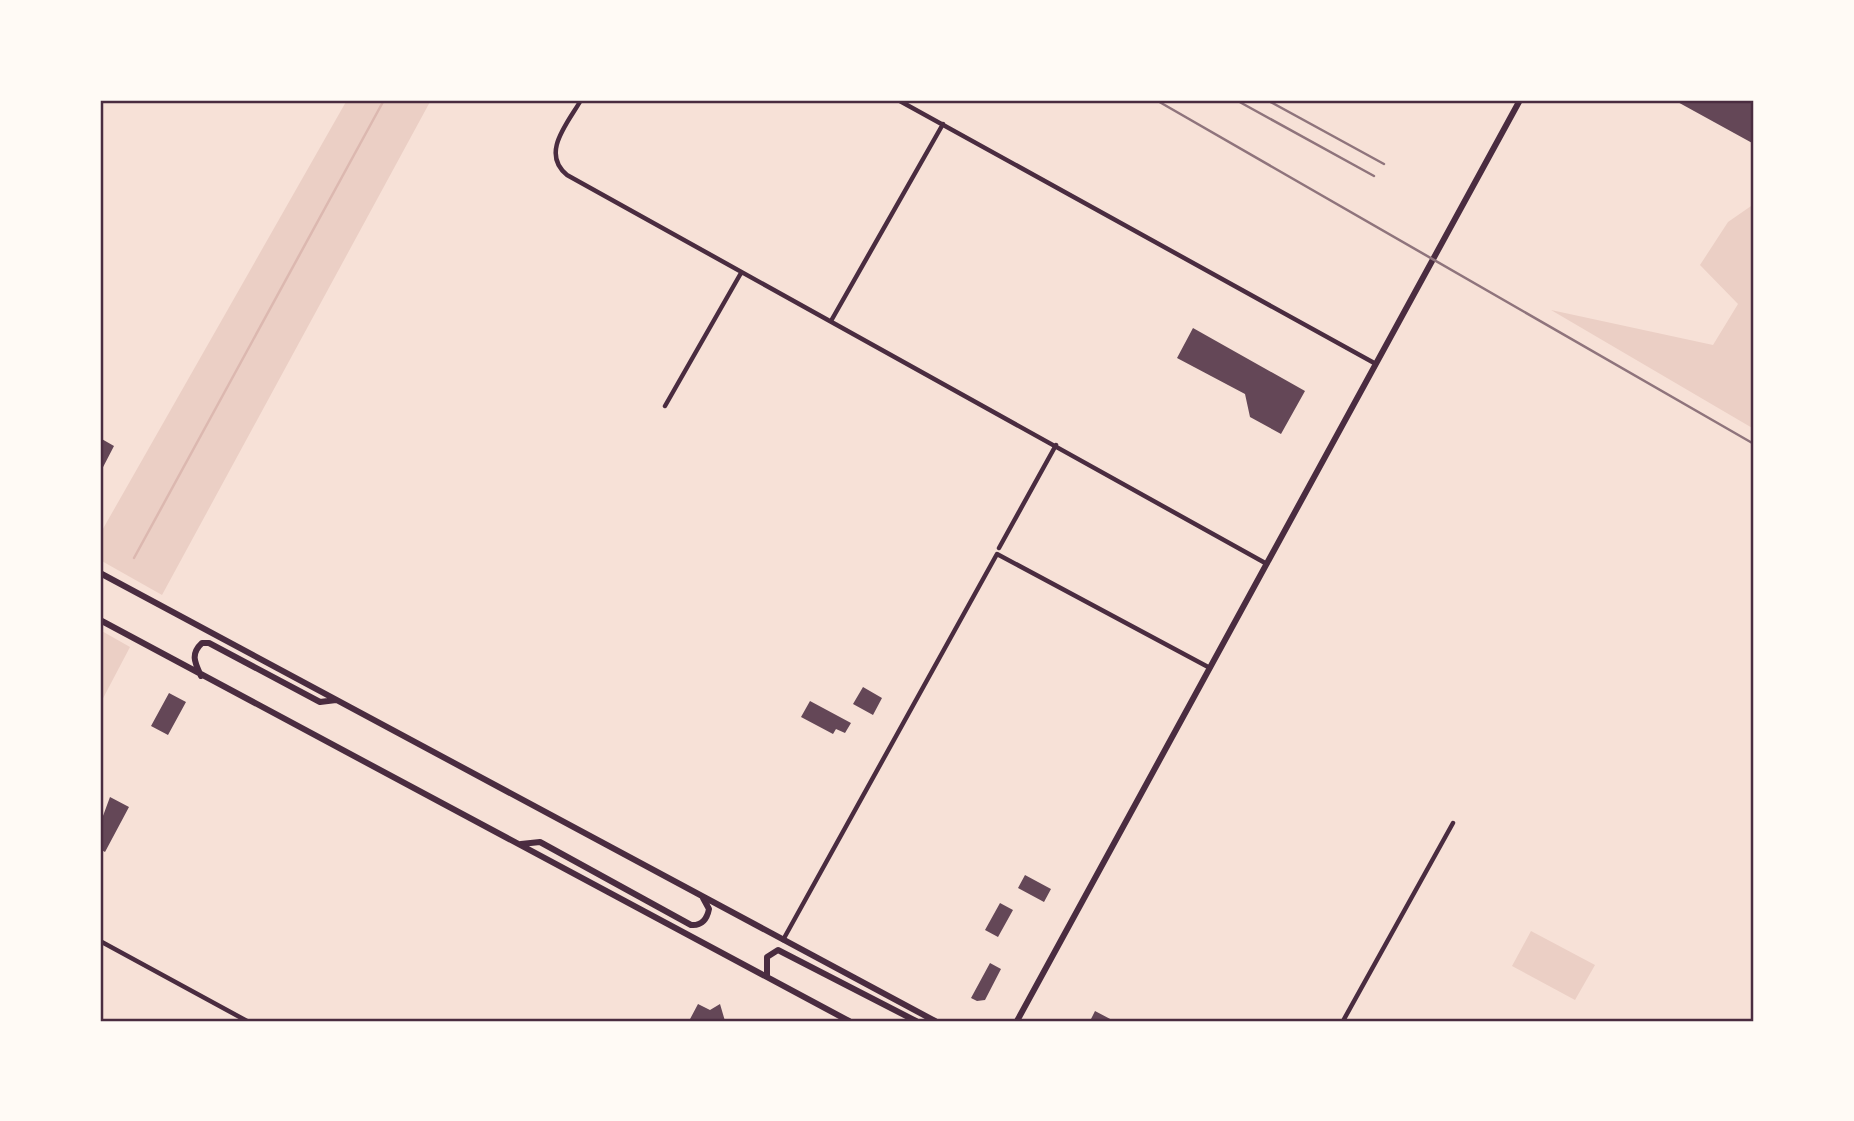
<svg xmlns="http://www.w3.org/2000/svg" width="1854" height="1121" font-family="Montserrat,sans-serif">
<style>
.green{fill:#ebcfc5}
.lines{fill:none;stroke-linecap:round;stroke-linejoin:round}
.stream{stroke:#dcb8b0;stroke-width:2.5}
.building{fill:#644757}
.minor{stroke:#4a2c40;stroke-width:4.5}
.secondary{stroke:#4a2c40;stroke-width:6}
.rail{stroke:#8f747c;stroke-width:2.5}
.neatline{fill:none;stroke:#4a2c40;stroke-width:2.5}
</style>
<rect width="100%" height="100%" fill="#f7e1d7"/>
<path class="green" d="M347 100H431L162 595 100 560V534Z
M1754 204V429L1551 310 1713 345 1738 304 1700 265 1728 222Z
M100 630 130 647 100 704Z
M1531 931 1595 965 1575 1000 1512 966Z"/>
<g class="lines">
<path class="stream" d="M134 558 384 100"/>
</g>
<path class="building" d="M1674 100H1754V144Z
M1193 328 1305 391 1281 434 1250 417 1245 394 1177 358Z
M100 438 114 446 100 473Z
M863 687 882 698 873 715 853 704Z
M169 693 186 702 168 735 151 726Z
M810 701 851 723 845 733 836 729 833 734 801 717Z
M110 797 129 807 105 852 100 849V824Z
M1025 875 1051 889 1044 902 1018 888Z
M1000 903 1013 910 998 937 985 930Z
M990 963 1001 969 985 1000 977 1001 971 998Z
M698 1004 710 1010 720 1004 725 1021H689Z
M1095 1011 1114 1021H1090Z"/>
<g class="lines">
<path class="minor" d="M581 100C568 123 540 153 567 175L1267 564
M898 100 1376 364
M831 321 943 124
M665 406 741 273
M999 548 1056 445
M783 940 997 554 1210 668
M100 941 247 1021
M1343 1021 1453 823"/>
<path class="secondary" d="M100 573 935 1021
M100 620 849 1021
M201 676C195 663 190 654 202 643H209L320 702 336 700
M521 844 540 842 691 925C702 926 707 919 709 909L703 898
M767 976V957L778 950 916 1021
M1017 1021 1520 100"/>
<path class="rail" d="M1156 100 1754 444
M1236 100 1374 176
M1267 100 1384 164"/>
</g>
<rect width="1854" height="1121" fill="none" stroke="#fffaf5" stroke-width="203"/>
<rect x="102" y="102" width="1650" height="918" class="neatline"/>
</svg>
